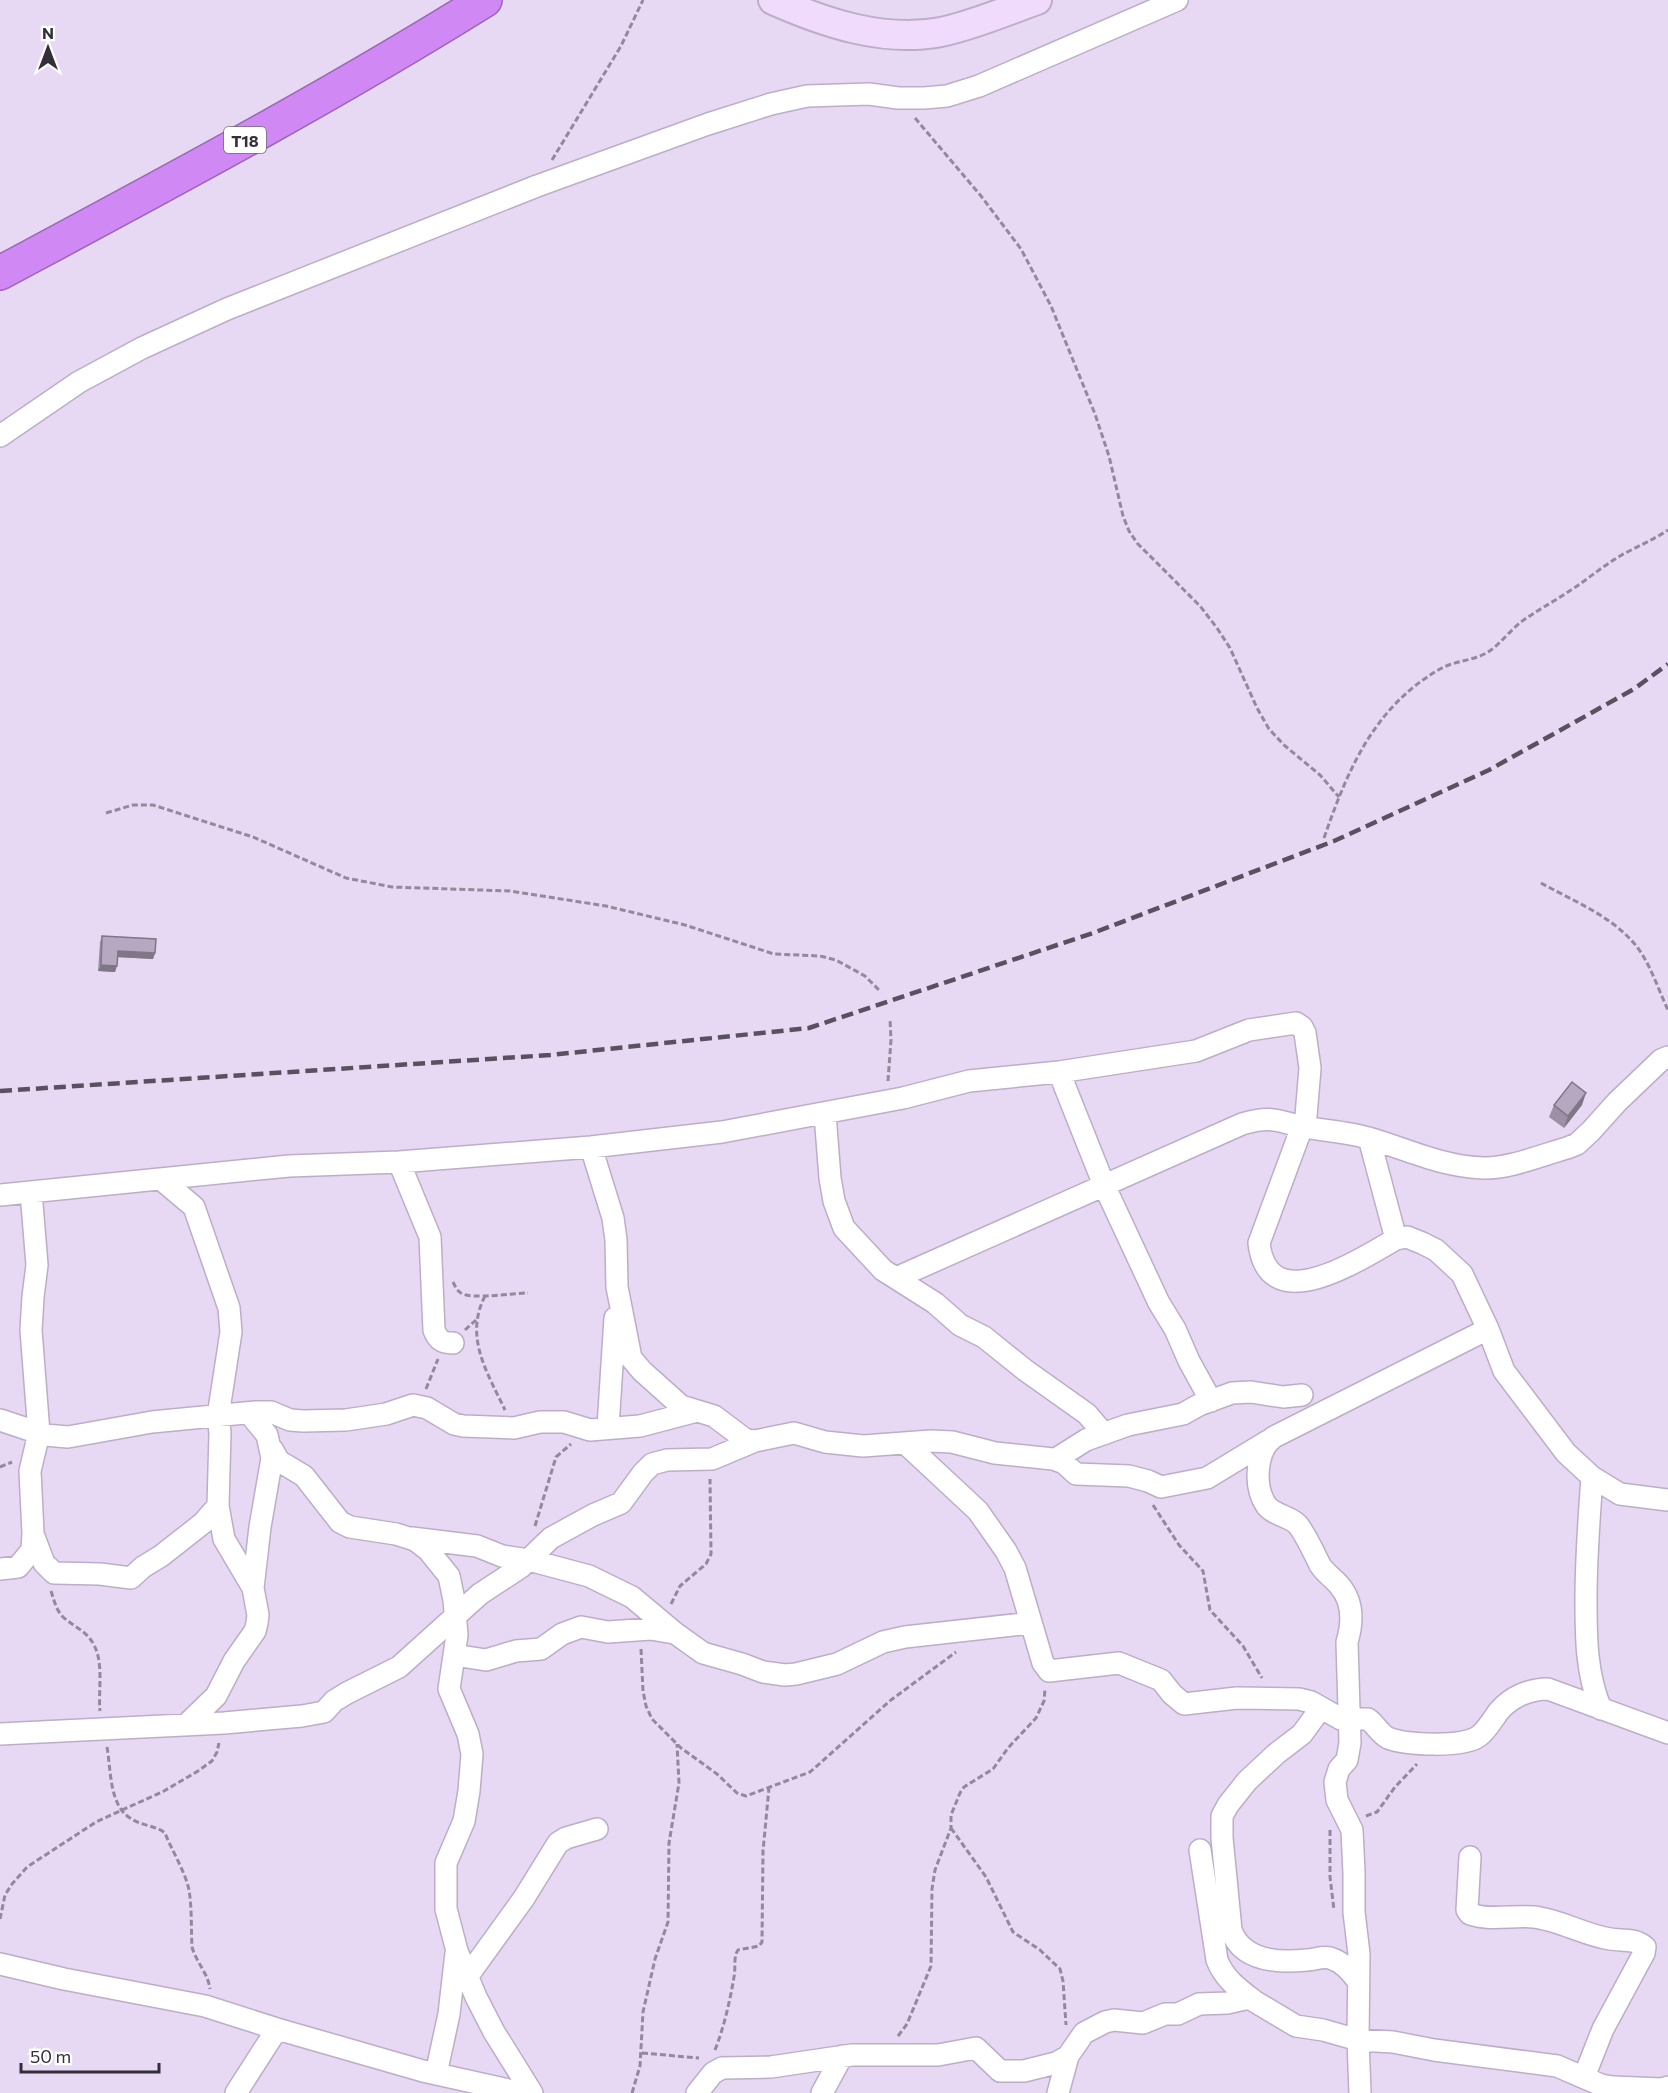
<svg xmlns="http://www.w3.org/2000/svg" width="1668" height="2093" font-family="Commissioner,sans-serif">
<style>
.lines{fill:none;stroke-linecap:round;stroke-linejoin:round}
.street-casing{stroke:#bcaec8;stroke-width:24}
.secondary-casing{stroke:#bcaec8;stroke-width:32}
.highway-casing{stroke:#9968b3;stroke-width:36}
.path{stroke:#93899c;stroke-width:3;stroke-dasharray:6 3;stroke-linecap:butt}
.street{stroke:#fff;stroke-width:21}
.secondary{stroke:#f1dbfc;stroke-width:28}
.highway{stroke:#d088f5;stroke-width:33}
.rail{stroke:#595160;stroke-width:4.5;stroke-dasharray:12 6;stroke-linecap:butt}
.wall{fill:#9d90a6}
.shaded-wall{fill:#7f7687}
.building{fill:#b6a8c1;stroke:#7f7687;stroke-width:1.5}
.labels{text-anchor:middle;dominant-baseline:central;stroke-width:4.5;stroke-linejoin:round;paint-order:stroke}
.shield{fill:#fff;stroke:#716d74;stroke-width:1.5}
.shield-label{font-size:16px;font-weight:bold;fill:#342e39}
</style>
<rect width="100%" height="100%" fill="#e7d8f3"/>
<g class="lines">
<defs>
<path id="street" d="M0 436 79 382 142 348 227 309 537 186 708 124 771 104 807 96 869 94 898 98H924L947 96 979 86 1177 0
M1059 1072 1104 1185 1159 1303 1175 1329 1189 1361 1211 1401
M825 1114 830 1178 834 1201 844 1228 883 1270 935 1303 960 1325 984 1337 1025 1370 1087 1414 1104 1434
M1369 1138 1396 1239 1407 1237 1422 1243 1436 1250 1462 1274 1488 1329 1504 1371 1566 1453 1592 1477 1620 1494 1668 1500
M591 1147 613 1218 616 1240 617 1287 631 1358 642 1371 681 1406 714 1416 746 1440 755 1441 794 1433 825 1442 863 1446 931 1441 952 1442 995 1453 1053 1459 1064 1463 1076 1474 1129 1476 1148 1481 1161 1487 1207 1478 1268 1441
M399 1162 430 1237 434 1330C438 1340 442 1343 453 1343
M162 1180 194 1207 229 1308 231 1332 218 1416 220 1433 218 1506 224 1539 253 1588
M0 1195 289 1166 399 1162 591 1147 722 1132 903 1098 969 1081 1059 1072 1196 1051 1249 1030 1296 1023 1302 1027 1305 1033 1310 1068 1306 1116 1259 1243C1268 1321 1360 1259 1396 1239
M896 1278 1242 1124C1272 1115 1276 1121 1304 1127 1327 1131 1350 1132 1372 1139 1408 1150 1444 1167 1483 1168 1508 1169 1542 1155 1567 1148L1577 1144 1591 1131 1617 1102 1661 1060 1668 1057
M0 1420 45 1435 68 1437 152 1422 255 1412H271L290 1420 303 1421 346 1420 386 1414 413 1405 427 1408 454 1424 463 1426 514 1428 540 1422H564L590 1430 640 1426 697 1411
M608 1427 615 1318
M905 1443 978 1511 1006 1551 1015 1568 1043 1663 1049 1671 1119 1663 1161 1680 1172 1694 1184 1704 1237 1698 1299 1699 1311 1702 1341 1719H1368C1375 1724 1380 1734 1388 1738 1406 1745 1464 1748 1479 1736 1487 1730 1493 1719 1499 1711 1511 1697 1529 1689 1548 1689L1668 1733
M272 1449 279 1461 304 1476 340 1522 350 1527 396 1534 415 1540 428 1550 449 1576 454 1600 457 1635 449 1689 468 1734 472 1754 469 1791 464 1821 446 1863V1909L457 1951 476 1997 494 2032 532 2093
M1056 1459 1086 1440 1128 1425 1183 1414 1199 1405 1232 1393 1251 1392 1283 1397 1302 1395
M1592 1477C1589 1518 1586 1558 1586 1599 1586 1636 1586 1674 1601 1709
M33 1534 44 1563 54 1573 100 1574 131 1578 143 1567 161 1556 203 1523 218 1506
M412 1538 477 1546 502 1556 529 1560 589 1576 632 1597 675 1633 703 1653 742 1664 763 1672 785 1675 796 1674 837 1664 883 1642 905 1637 1031 1623
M0 1569 18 1567 32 1550 33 1533 30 1471 39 1433 31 1330 33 1297 37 1265 31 1192
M454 1655 486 1660 516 1651 541 1649 562 1634 581 1627 608 1632 651 1629 674 1633
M1321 1708 1302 1734 1276 1754 1247 1781 1228 1805 1222 1816V1838L1231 1930C1242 1962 1279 1963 1307 1960 1314 1960 1322 1956 1330 1958 1343 1962 1350 1971 1358 1981
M186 1725 216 1696 234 1661 255 1631 257 1623 258 1615 253 1588 260 1527 272 1458 267 1435 249 1413
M0 1734 224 1723 302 1716 324 1712 334 1701 347 1693 399 1667 480 1594 521 1567 551 1538 593 1515 621 1503 643 1473 652 1464 667 1460 712 1459 755 1441
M1200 1850 1217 1960C1224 1978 1237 1988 1253 2000
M1470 1857 1467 1910 1470 1914C1489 1921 1514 1915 1534 1917 1560 1920 1584 1935 1610 1939 1622 1941 1635 1938 1645 1947L1644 1953 1603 2029 1584 2077
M0 1964 64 1979 205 2006 277 2029 423 2071 522 2093
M467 1977 524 1898 558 1843 566 1838 597 1829
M436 2074 449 2014 456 1953
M236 2093 277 2029
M697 2093 713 2073 722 2068 771 2067 852 2055H938L976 2048 1000 2071H1024L1056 2063 1068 2056 1084 2033 1105 2022 1114 2020 1143 2023 1165 2014H1178L1199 2004 1227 2003 1249 1998 1296 2026 1323 2030 1358 2040 1393 2042 1434 2050 1557 2066 1601 2085 1613 2087 1661 2089 1668 2087
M822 2093 842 2056
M1058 2093 1068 2056
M1360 2093 1358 2040 1359 1954 1354 1912V1873L1352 1830 1337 1800 1335 1782 1339 1769 1347 1760 1350 1743 1347 1642C1353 1622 1353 1601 1339 1585 1333 1578 1325 1573 1320 1565 1315 1555 1304 1531 1297 1524 1289 1516 1273 1515 1266 1505 1254 1487 1255 1450 1274 1437L1488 1329"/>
<path id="secondary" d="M773 0C825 23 884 43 941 32 974 25 1006 11 1037 0"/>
<path id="highway" d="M0 273C164 185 328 98 485 0"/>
</defs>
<use href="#street" class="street-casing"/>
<use href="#secondary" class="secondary-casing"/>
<use href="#highway" class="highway-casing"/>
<path class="path" d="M915 118 981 196 1021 249 1051 306 1095 414 1109 456 1123 516 1129 531 1137 543 1200 606 1217 628 1230 648 1257 708 1269 729 1284 745 1320 775 1339 797
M552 160 621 46 643 0
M106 813 133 805H153L253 837 346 878 392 887 510 891 606 906 685 925 774 954 820 956 836 960 865 976 879 990
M1324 838C1348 769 1374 707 1440 669 1456 660 1476 661 1491 650 1503 641 1512 628 1525 619 1540 609 1556 600 1571 590 1588 579 1603 566 1620 556 1636 547 1653 540 1668 530
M1541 883C1575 902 1617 918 1640 951 1652 969 1659 991 1668 1010
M888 1081 891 1040 890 1019
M453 1282C455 1286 457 1291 461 1293 471 1300 514 1293 528 1293
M485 1296C464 1337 487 1372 505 1410
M465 1330 476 1320
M426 1389 438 1359
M0 1467 12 1462
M1153 1505 1179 1545 1203 1571 1210 1610 1243 1646 1262 1678
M535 1526 556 1457 571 1444
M51 1591C54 1600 56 1610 63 1617 74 1627 87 1631 94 1645 104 1664 98 1691 100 1711
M671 1604 680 1586 706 1564 711 1554 710 1479
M641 1649 643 1691 646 1706 652 1719 681 1748 717 1774 737 1793 746 1796 810 1772 891 1700 956 1652
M107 1747C111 1769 109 1805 130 1818 141 1826 155 1825 165 1833 172 1851 185 1871 189 1890 192 1908 191 1928 192 1947 196 1962 208 1973 210 1989
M1366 1816 1377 1812 1395 1787 1417 1764
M951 1828 986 1877 1013 1932 1040 1950 1060 1969 1063 1981 1066 2025
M1330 1830V1877L1334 1910
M0 1919 5 1895 12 1884 27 1867 96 1822 164 1791 198 1771 212 1761 217 1752 219 1743
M898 2036 907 2024 931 1966 932 1889 935 1870 951 1828V1815L960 1793 964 1787 993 1769 1008 1748 1036 1718 1044 1701 1045 1689
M715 2050C724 2027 730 2001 734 1977 736 1968 733 1957 738 1950L759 1946 762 1942 763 1851 769 1788
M642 2053 699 2058
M632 2093 640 2066 643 2012 655 1959 668 1922 669 1843 679 1783 677 1744"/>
<use href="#street" class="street"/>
<use href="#secondary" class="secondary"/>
<use href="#highway" class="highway"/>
<path class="rail" d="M0 1091 550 1055 809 1028 1093 933 1334 841 1489 770 1634 689 1668 664"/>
</g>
<path class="wall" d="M102 936 155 953 153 959 117 957 115 972 98 971 100 942Z
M1554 1105H1582L1564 1128 1549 1117Z"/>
<path class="shaded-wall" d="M118 951 155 953 153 959 115 957Z
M101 965 117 966 115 972 98 971Z
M1586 1093 1582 1105 1564 1128 1568 1116Z"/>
<path class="building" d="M102 936 156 939 155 953 118 951 117 966 101 965Z
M1572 1082 1586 1093 1568 1116 1554 1105Z"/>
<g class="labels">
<rect class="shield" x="224" y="127" width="42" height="26" rx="4.5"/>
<g class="shield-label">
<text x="245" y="140">T18</text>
</g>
</g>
<g transform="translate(48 48)" stroke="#ffffff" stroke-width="4.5" paint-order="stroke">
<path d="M0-4.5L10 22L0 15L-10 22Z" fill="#342e39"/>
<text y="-9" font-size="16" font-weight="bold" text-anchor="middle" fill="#342e39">N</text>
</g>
<path d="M21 2063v9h138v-9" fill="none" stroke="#342e39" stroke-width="3"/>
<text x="30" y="2063" font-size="18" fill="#342e39" stroke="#ffffff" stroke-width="4.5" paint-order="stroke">50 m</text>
</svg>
